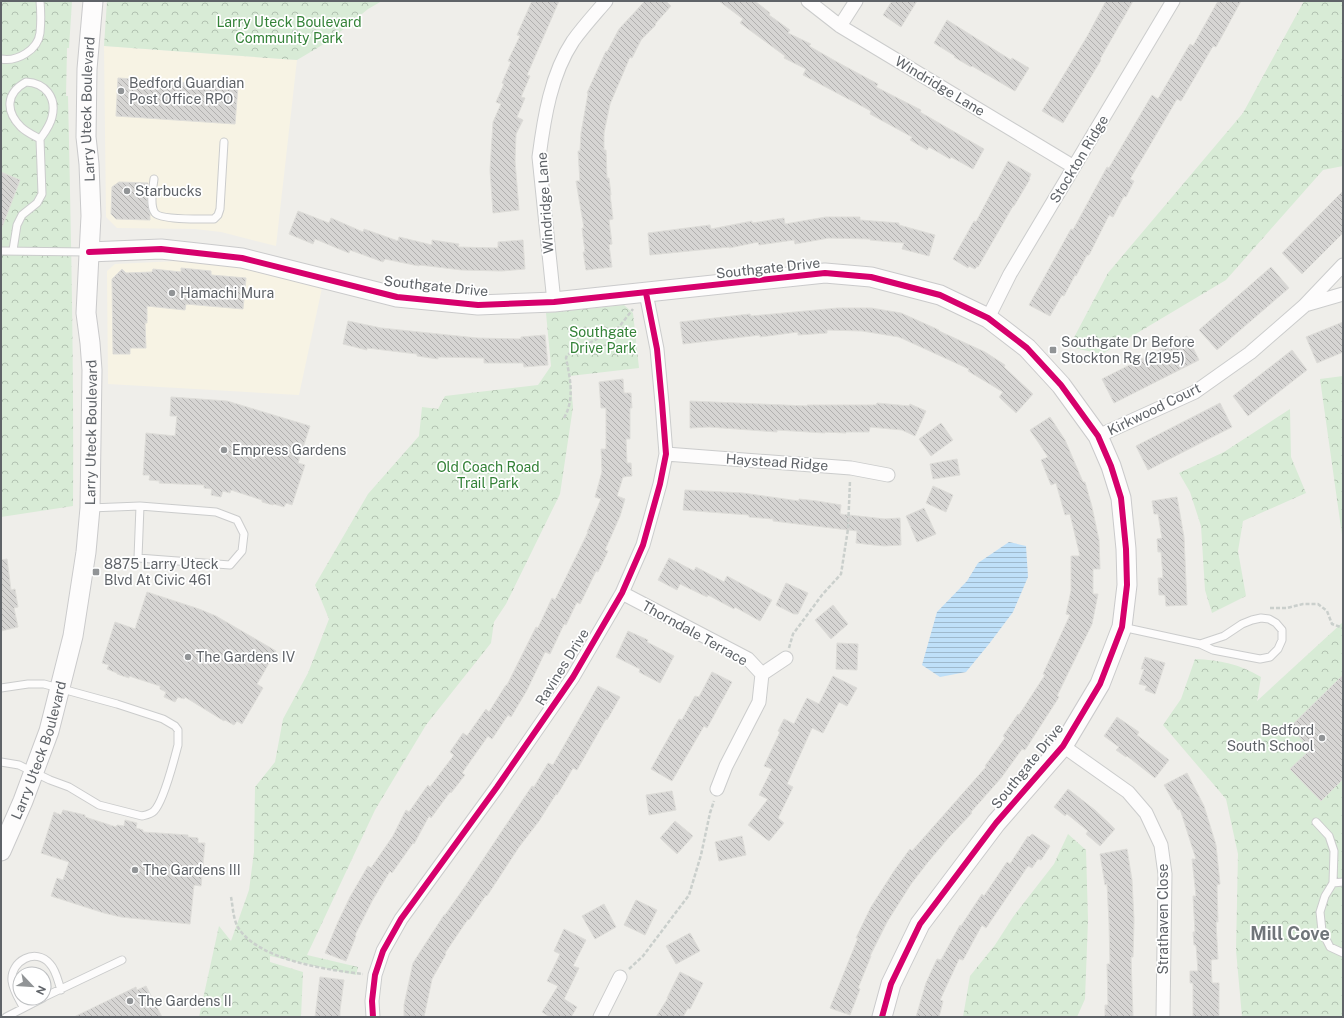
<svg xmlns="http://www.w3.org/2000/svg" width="1344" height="1018" font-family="'Public Sans',sans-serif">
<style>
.commercial{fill:#f7f3e4}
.forest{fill:url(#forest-crowns)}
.water{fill:url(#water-rules)}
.building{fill:url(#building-back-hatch);stroke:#deddd9}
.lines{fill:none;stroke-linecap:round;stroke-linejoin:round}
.lane-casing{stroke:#cbcccc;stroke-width:9}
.street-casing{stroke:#cbcccc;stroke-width:15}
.secondary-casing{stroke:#cacacb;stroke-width:21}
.path{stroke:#cacfcc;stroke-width:2.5;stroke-dasharray:4 2;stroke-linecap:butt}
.lane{stroke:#fdfcfc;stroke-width:7}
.street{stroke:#fdfcfc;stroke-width:13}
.secondary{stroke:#fdfcfc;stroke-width:19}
.cycleway-casing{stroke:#fff;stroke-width:8}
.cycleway{stroke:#d6006c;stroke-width:6}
.poi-dot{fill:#919496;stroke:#fff;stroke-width:1.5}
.labels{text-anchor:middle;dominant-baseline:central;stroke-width:3.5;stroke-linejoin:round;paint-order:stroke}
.park-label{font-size:14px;fill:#348238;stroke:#fff}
.poi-label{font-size:14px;fill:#5f6368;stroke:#fff;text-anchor:start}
.street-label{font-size:14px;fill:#5f6368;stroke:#fff}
.district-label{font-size:18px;font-weight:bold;fill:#70757a;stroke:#fff}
</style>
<defs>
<pattern id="forest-crowns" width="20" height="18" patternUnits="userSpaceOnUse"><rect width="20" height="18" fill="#d8ebd6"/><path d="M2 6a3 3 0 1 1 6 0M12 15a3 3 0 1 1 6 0" fill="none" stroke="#b2c2b1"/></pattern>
<pattern id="water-rules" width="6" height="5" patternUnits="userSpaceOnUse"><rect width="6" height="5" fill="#bfe0f9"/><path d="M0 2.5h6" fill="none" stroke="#9eb9cd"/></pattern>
<pattern id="building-back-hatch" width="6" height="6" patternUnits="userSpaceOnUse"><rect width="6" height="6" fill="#d6d5d3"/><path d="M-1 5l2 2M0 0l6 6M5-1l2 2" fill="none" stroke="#b1b0af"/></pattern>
</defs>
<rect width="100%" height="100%" fill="#efeeea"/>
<path class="commercial" d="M104 46 297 60 276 246 221 232 195 229 117 228 106 217Z
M199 260 222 263 322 288 299 395 108 384 107 271 115 264Z"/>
<path class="forest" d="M1 1H72L69 48H67L66 96H68C71 233 74 369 73 506L1 517Z
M107 1H382L368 9 329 41 297 60 104 46Z
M1304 1H1343V166L1323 170 1226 280 1102 354 1069 347 1108 273 1243 113Z
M624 305 633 313 639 368 570 376 573 407 560 494 506 604 494 622 491 643 426 725 375 810 307 955 358 967 356 975 270 956V962L303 972 301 1017H199L219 926 231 941 249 890 254 852 255 787 275 762 283 719 308 673 329 619 315 585 368 494 419 436 422 407 438 409 445 396 538 385 551 366 546 313Z
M1343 376V542L1320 379Z
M1290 409 1291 457 1306 493 1243 521 1238 551 1246 596 1212 613 1205 590 1201 526 1190 492 1179 473 1224 452Z
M1343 622V1017H1242L1236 950 1238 854 1226 799 1163 725 1181 699 1195 659C1220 660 1239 664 1261 677L1257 701Z
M1068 834 1086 850 1088 920 1085 999 1077 1017H963L970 976 995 945 1013 917 1054 864Z"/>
<path class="water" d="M1009 542 1026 546 1028 577 1013 612 989 644 966 672 940 677 922 665 937 612 967 581 978 563Z"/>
<path class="building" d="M532 1H559L527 75 530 76 521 97 525 98 517 117 523 120 516 134 515 161 519 210 493 213 490 170 493 122 501 104 496 102 504 84 502 83 511 62 508 61 520 36 517 35Z
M645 1H666L671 6 655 24 656 25 641 40 632 58 630 57 610 104 604 133V150H606L607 178H609L611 195H610L613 219 609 220 612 244 609 245 612 267 586 270 583 252H585L582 228H584L576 181H580L578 151H580L581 133 588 94 587 93 606 51 607 52 619 29Z
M719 1H755L770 13 769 15 790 30 788 33 811 44 809 46 837 62 878 84 876 87 921 110 920 112 984 149 973 169 951 157 950 159 929 147 927 150 910 140 912 137 870 114 871 111 803 75 806 69 784 58 785 56 740 23 743 19Z
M892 1H917L901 27 883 15Z
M1106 1H1133L1100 59 1101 60 1063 123 1042 111 1088 35Z
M1218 1H1241L1216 47 1213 46 1181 101 1177 99 1130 179 1134 181 1126 197 1124 196 1113 217 1109 215 1089 255H1087L1076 276 1075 275 1064 296 1062 295 1050 316 1029 305 1071 229 1073 230 1107 167 1109 168 1152 95 1158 99 1190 44 1193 46Z
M947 20 1011 60 1012 58 1029 68 1015 91 972 66 971 67 954 57 955 56 934 43Z
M118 78 238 86 235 124 116 116Z
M1008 161 1031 174 1029 179H1030L1014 206H1013L978 267 977 266 975 269 969 266 968 268 953 259 974 221 976 222Z
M1 172 20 180 2 227 1 226Z
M119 182 148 183 147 201 150 214V220L116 219 111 214 112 187Z
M1343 191V233L1302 274 1282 253Z
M298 211 329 223 331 218 363 232 364 229 398 241 399 237 432 245V240L459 244 458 247 498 248V242L523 240 525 269 502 271 462 270 420 265 419 266 385 259 383 262 350 250 349 253 315 239 313 244 289 234Z
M826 217H860V220L899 223V225L935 235 929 256 902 249 904 243 870 240V239L829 238 795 244 794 240 759 245 758 242 729 248V247L650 255 648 233 710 225 711 229 752 221V223L784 218 785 224Z
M1271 267 1289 288 1217 350 1199 330Z
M181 268 211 271V275L246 278 243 309 186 304 185 310 147 306V323H145L146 348H130V354H113L112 279 122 269 126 273 152 272 153 269 181 272Z
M838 308H871L901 313 939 330V331L985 352 1005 365 1004 367 1033 394 1016 413 999 397 1003 392 968 371 969 369 899 337 862 331 827 330V333L798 335V332L760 337V335L683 344 680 322 750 314 751 316Z
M348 321 381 328 477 338 521 339V337L545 335 548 365 524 367 523 363H484V358L438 357V359L417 356V354L367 348V350L343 344Z
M1343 322V352L1317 363 1306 337Z
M1187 336 1199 360 1114 403 1102 379Z
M1292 350 1307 370 1248 416 1233 396Z
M623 379 624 393H631L632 408H630V439H626L627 463H631L632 476 623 477 617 496 625 499 620 516 605 550 608 551 598 572 596 571 580 604 577 602 566 625 564 624 550 654 545 652 527 690 511 717 508 715 492 739 488 736 462 773 465 775 451 793 450 792 431 818 429 816 414 844 413 843 392 873 390 871 372 901 355 935 356 936 346 961 325 953 338 922 350 897 368 866 371 868 393 836 406 810 409 812 428 785 430 787 454 755 450 752 463 733 467 736 486 709 489 712 506 685H507L536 627 538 628 552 598 555 600 588 532H587L601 499 595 497 602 472 601 449H606V408H601L599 382Z
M171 397 227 401 310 426 298 463 305 465 292 505 286 503 284 507 274 504 273 505 262 502V500L231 490 230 493 223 491 221 497 211 495 212 489 204 488V485L159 483 160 481 149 480 150 475H143L146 433 175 436 177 416H170Z
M690 401 807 406V405H876L877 403 909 406 910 404 926 411 915 436 902 430 870 427 869 432H846V433L825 432V433L777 430V432L709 427 690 428Z
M1220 403 1232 427 1148 470 1136 446Z
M1050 417 1065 440 1083 482H1085L1092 507 1099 540 1100 569H1093V594H1098L1092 624 1057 696 1059 697 1025 750 1022 749 1001 778 971 812 972 813 950 836 928 862 911 884 887 922 870 956H871L858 988 860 989 850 1015 830 1008 858 938H856L871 907 894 871 910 849 912 851 986 767 985 766 1005 738 1003 736 1018 714 1019 715 1045 675 1043 674 1070 615 1066 614 1071 591V556H1080L1070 514 1065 515 1056 483 1051 485 1041 460 1048 457 1030 430Z
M941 423 953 440 931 456 919 439Z
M957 459 960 475 933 479 930 464Z
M933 486 953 495 946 512 926 503Z
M685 490 743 493 799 501V499L817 501 841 505 840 514 885 519 900 518 901 545 884 546 856 543 857 531 773 521V519L749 517V515L683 510Z
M1177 497 1184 537 1187 605 1166 606 1165 595H1159L1158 578H1163L1161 552H1158L1157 539 1162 538 1158 514H1154L1152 501Z
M924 508 936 534 917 542 906 516Z
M669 558 694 571 696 567 724 582 727 576 772 600 760 621 735 607 734 609 708 595 707 597 680 584 677 590 658 580Z
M7 559 11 590 15 589 18 607 14 608 18 627 1 631V560Z
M786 583 808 593 798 614H794L776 605Z
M147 592 199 609 216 616 276 651 257 684 263 688 242 724 237 721 234 725 225 720 224 721 185 697 184 699 178 697 175 702 164 697 166 692 160 689V686L129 676V678L117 674V673L107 669 109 665 102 663 115 622 135 629Z
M833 605 848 624 831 639 815 620Z
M628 631 648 640 647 642 674 656 660 683 639 672 640 669 616 657Z
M837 643 858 644 857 670 836 669Z
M1145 657 1165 663 1155 694 1145 690 1147 686 1139 684 1144 669H1141Z
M712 672 732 682 707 728 704 726 672 781 651 769 679 719 682 720 695 696 699 697Z
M1343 675V779L1321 801 1290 769 1311 749 1290 727Z
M833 676 857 688 847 706 839 702 823 733 812 728 787 784 793 787 778 818 784 823 769 841 748 825 768 799 759 795 772 769 764 766 780 732 778 731 784 719 794 724 807 698 819 704Z
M598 686 620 697 607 720 606 719 577 770 573 768 557 795 556 794 539 821 519 847 487 896 486 895 469 920 468 919 445 953 446 954 432 979 424 1017H404V1005L413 963 444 915H445L464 888 532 786 534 787 548 763 553 765Z
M1117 717 1139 732 1137 735 1169 760 1155 778 1127 756 1126 757 1116 750 1119 747 1104 736Z
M1187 773 1204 806 1216 845 1220 884 1217 885 1218 922H1216L1218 959 1211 960 1212 983H1219V1017H1193V983H1190V971H1198L1196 945H1194L1193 932H1195L1193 896H1196L1192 859H1196L1180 809 1178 810 1164 785Z
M1068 789 1095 810 1115 829 1100 846 1086 834 1088 831 1067 814 1065 816 1054 807Z
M672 791 676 810 649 815 646 795Z
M63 810 85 815V817L116 827 117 825 124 826 125 820 137 823 136 828 143 830V832L188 835V837L198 838V843H205L201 886 194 885 190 924 121 917 104 913 51 896 57 878 63 880 69 862 41 853 54 812 61 815Z
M675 821 693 836 677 854 660 838Z
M1032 834 1050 846 1041 860 1038 859 1032 868 1028 866 986 928 982 925 963 960 959 959 940 1000 943 1001 939 1017H916L926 983 937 959 941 960 960 925 961 926 982 894 984 896 1007 862 1010 864 1028 836 1029 837Z
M742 836 746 855 719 861 715 842Z
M1127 849 1132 880 1134 920 1133 957H1131L1133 1017H1105V1005H1108L1107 964H1110L1109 922 1107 884 1105 885 1100 854Z
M636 900 657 910 645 935 624 925Z
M604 904 616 927 595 939 582 916Z
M564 929 586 940 573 966 579 968 564 999 577 1007 571 1017H550L542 1012 558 986 547 981 560 954 554 951Z
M690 933 700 951 676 964 666 946Z
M680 972 703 983 690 1009 688 1008 683 1017H656L668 998H667Z
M320 977 344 980 340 1010V1017H315Z
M146 986 162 1017H74L136 987 137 990Z"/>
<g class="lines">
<defs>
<path id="lane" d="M1 59C17 62 38 50 40 33 41 23 41 12 40 1
M26 82C45 83 57 97 52 117 50 126 45 132 40 139 33 135 26 132 21 127 5 111 6 93 26 82Z
M154 179C153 188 149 205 155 213 160 220 204 219 214 219L218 215 220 209 224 142
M13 250 17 225 22 215 37 203 42 194 40 139
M1 251 89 252
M90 508 140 506 216 512 237 520 244 534 242 551 230 565 138 558 140 506
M1122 627 1200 644 1213 650 1260 659 1270 657 1278 649 1282 640V630L1276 623 1269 619 1261 618 1252 620 1242 624 1224 636 1200 644
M1 688 28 684H44L117 704 163 719 175 726 178 730V745C174 760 164 801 154 811 151 814 146 815 142 816L99 805 69 787 50 780 19 765 1 762
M1316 822 1329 836 1334 851 1333 883 1325 896 1320 912 1322 931 1330 947 1343 953
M1333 883 1343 882
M44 997 122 960
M23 1007C19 999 13 990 12 981 10 961 36 947 50 964 56 970 58 981 61 990
M6 1017 43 998"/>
<path id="street" d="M808 1 840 26 1074 167
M840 26 856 1
M554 302 539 157C544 118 551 74 573 41 583 27 595 14 606 1
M1305 305 1343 294
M988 318 1010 274 1173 1
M1098 436 1195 392 1250 353 1304 306 1343 265
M666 454 851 468 888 475
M622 593 748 659 762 674 759 702 726 766 717 789
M762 674 786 658
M1063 746 1128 792 1146 813 1161 845 1165 874 1163 1017
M373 1017 372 1001 375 975 383 951 401 919 497 787 573 677 622 593 643 545 660 484 666 454 662 403 657 349 646 293
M600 1017 620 977"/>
<g id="secondary">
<path d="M89 252 161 249 242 258 397 297 478 305 554 302 825 273 871 277 940 295 988 318 1027 348 1061 385 1098 436 1111 466 1121 498 1126 549 1127 585 1122 627 1100 684 1063 746 996 823 920 924 891 984 882 1017"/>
<path id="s1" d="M1 851 23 801 49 731 73 636 86 552 90 508 92 370 90 343 86 313 91 216 89 164 86 137 87 69 93 1"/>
</g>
</defs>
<use href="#lane" class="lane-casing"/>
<use href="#street" class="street-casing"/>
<use href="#secondary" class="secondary-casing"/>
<path class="path" d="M564 418C575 399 570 378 566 358L567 355 619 327 633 309
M1270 608H1287L1303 604H1318L1327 611 1332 624 1343 628
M789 648 793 634 822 595 841 574 848 529 850 481
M231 897C233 907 233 920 239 929 260 960 327 970 363 974
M629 969 643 956 689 895 701 855 710 813 714 801"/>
<use href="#lane" class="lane"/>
<use href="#street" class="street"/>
<use href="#secondary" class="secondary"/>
<defs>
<path id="cycleway" d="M89 252 161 249 242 258 397 297 478 305 554 302 825 273 871 277 940 295 988 318 1027 348 1061 385 1098 436 1111 466 1121 498 1126 549 1127 585 1122 627 1100 684 1063 746 996 823 920 924 891 984 882 1017
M373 1017 372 1001 375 975 383 951 401 919 497 787 573 677 622 593 643 545 660 484 666 454 662 403 657 349 646 293"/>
</defs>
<use href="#cycleway" class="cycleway-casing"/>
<use href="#cycleway" class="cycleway"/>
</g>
<g class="poi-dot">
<circle cx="121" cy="91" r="4"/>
<circle cx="127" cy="191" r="4"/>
<circle cx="172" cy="293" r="4"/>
<rect x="1049" y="346" width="8" height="8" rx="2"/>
<circle cx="224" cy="450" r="4"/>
<rect x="92" y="568" width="8" height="8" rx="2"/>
<circle cx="188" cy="657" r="4"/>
<circle cx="1322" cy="738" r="4"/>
<circle cx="135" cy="870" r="4"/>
<circle cx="130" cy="1001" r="4"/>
</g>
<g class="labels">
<g class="park-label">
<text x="289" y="22">Larry Uteck Boulevard<tspan x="289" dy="16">Community Park</tspan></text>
<text x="603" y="332">Southgate<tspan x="603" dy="16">Drive Park</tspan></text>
<text x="488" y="467">Old Coach Road<tspan x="488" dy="16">Trail Park</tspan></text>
</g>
<g class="poi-label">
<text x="129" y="83">Bedford Guardian<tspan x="129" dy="16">Post Office RPO</tspan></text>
<text x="135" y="191">Starbucks</text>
<text x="180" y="293">Hamachi Mura</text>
<text x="1061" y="342">Southgate Dr Before<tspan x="1061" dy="16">Stockton Rg (2195)</tspan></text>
<text x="232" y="450">Empress Gardens</text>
<text x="104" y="564">8875 Larry Uteck<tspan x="104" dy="16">Blvd At Civic 461</tspan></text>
<text x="196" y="657">The Gardens IV</text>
<text x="1314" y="730" text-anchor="end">Bedford<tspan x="1314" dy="16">South School</tspan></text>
<text x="143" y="870">The Gardens III</text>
<text x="138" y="1001">The Gardens II</text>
</g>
<g class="street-label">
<text transform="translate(940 86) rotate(31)">Windridge Lane</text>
<text stroke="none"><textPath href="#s1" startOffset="756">Larry Uteck Boulevard</textPath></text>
<text transform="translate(1079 159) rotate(-59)">Stockton Ridge</text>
<text transform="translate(545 203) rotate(-94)">Windridge Lane</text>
<text transform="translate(768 268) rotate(-6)">Southgate Drive</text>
<text transform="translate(436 286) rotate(6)">Southgate Drive</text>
<text transform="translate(1154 409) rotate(-26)">Kirkwood Court</text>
<text stroke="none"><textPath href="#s1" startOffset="432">Larry Uteck Boulevard</textPath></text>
<text transform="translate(777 462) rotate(4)">Haystead Ridge</text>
<text transform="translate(695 633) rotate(29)">Thorndale Terrace</text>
<text transform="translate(562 667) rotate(-58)">Ravines Drive</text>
<text stroke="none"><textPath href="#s1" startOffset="108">Larry Uteck Boulevard</textPath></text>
<text transform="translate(1027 766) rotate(-51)">Southgate Drive</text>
<text transform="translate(1163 919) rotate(-90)">Strathaven Close</text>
</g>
<g class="district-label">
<text x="1290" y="933">Mill Cove</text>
</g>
</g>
<rect width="1344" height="1018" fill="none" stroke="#5f6368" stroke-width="4"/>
<g transform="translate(32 986) rotate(115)"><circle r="19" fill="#ffffff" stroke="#bfc1c3"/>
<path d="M0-3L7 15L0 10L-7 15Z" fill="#919496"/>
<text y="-6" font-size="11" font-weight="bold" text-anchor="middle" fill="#5f6368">N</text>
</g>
</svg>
